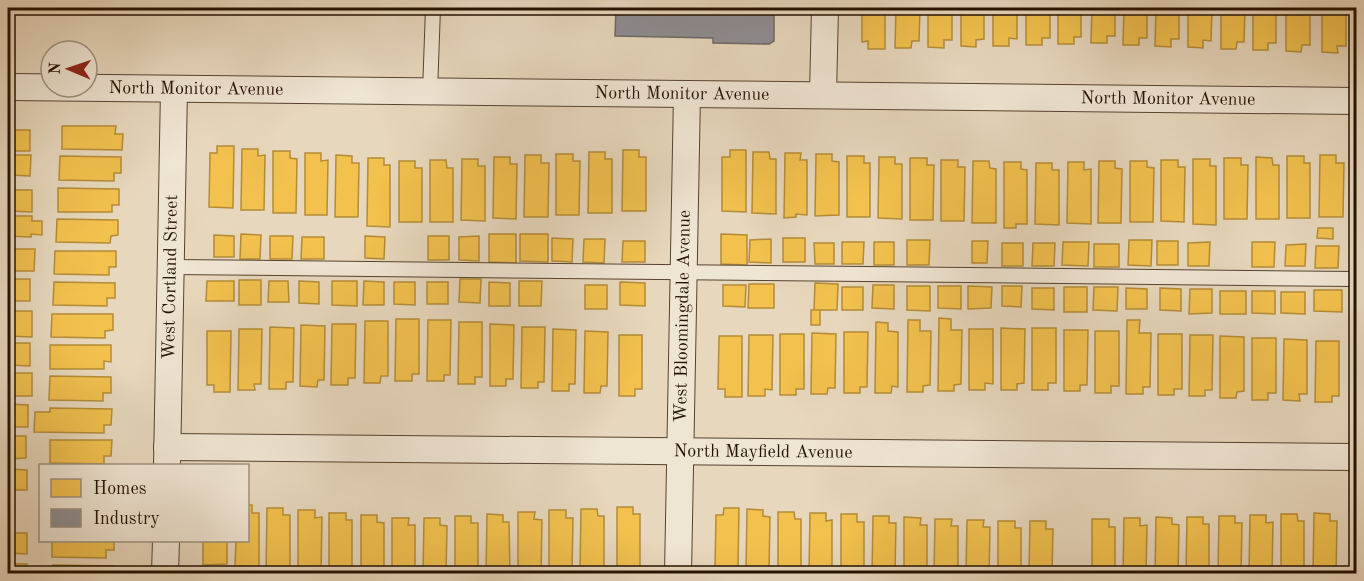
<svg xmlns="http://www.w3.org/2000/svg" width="1364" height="581" font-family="'Old Standard TT',serif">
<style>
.homes{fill:#f2c14e;stroke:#b48c37;stroke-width:1.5}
.industry{fill:#8d8d92;stroke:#6e6866;stroke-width:1.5}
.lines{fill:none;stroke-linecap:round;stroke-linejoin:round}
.lane-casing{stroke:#56432f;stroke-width:16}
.street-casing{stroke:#56432f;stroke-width:28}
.lane{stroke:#efe5d3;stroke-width:14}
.street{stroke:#efe5d3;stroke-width:26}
.labels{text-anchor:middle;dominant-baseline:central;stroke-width:6;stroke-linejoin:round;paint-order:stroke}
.street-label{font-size:18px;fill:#251200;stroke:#efe5d3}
</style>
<rect width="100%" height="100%" fill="#e7d7bc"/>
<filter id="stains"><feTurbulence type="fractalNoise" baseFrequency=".00333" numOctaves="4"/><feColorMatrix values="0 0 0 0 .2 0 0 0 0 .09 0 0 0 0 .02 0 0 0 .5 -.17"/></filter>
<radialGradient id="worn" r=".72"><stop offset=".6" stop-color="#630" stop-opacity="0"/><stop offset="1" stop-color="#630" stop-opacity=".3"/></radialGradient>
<path class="homes" d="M862 8H885V49H868V41L862 42Z
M896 8H920L919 41H912L911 48H895Z
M928 8H952V40H944V48L928 47Z
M961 8H984V39L976 40V47L961 46Z
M993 8H1017V39L1009 38V46H993Z
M1026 8H1050V38H1042V45H1026Z
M1058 8H1081V37H1074V44H1058Z
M1092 8H1115V36H1107V43H1091Z
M1124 8H1147V38H1139V45H1123Z
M1156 8H1179V39H1171V47L1155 46Z
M1188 8H1212L1211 41 1203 40V48L1188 47Z
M1221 8H1245L1244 42H1237L1236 49H1221Z
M1253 8H1276V43H1268V50H1253Z
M1286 8H1310V45H1302L1301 52 1286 51Z
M1322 8H1346V46H1337L1338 53 1322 52Z
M62 126H116L115 134H123L122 150 62 149Z
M8 130H30V151H8Z
M217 146H234L233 208 209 207 210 153H217Z
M242 149H258V156L265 155 264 210H241Z
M623 150H639V157H646V211H622Z
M730 150H746V212L722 211V157H730Z
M273 151H290V158L297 159 296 213H273Z
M589 152H605V159H612V213H588Z
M753 152H769L770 159H776V214L752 213Z
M305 153H321V161L328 160 327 215H305Z
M785 153H801L800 160H807V215L796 214V217L784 218Z
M556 154H573V161H580L579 215H556Z
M816 154H832V161L839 162V215L815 216Z
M10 155H31L30 176 9 175Z
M336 155 352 156V163H359L358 217H335Z
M525 155H541V163H549L548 217H524Z
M1320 155H1336V163H1344L1343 217H1319Z
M60 156 121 157V173H114V181L59 180Z
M847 156H864V163H870V217H847Z
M1287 156H1304V163H1310V218H1287Z
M494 157H510V164H517L516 219 493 218Z
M879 157H895V164H902V219L878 218Z
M1256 157 1272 158 1273 165H1279V219H1256Z
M368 158H384V165H390V227L367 226Z
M910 158H927V165H934L933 220H910Z
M1224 158H1241V165H1248L1247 219H1224Z
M462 159H478V166H485V221L461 220Z
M1193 159H1210V166H1216V225L1193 224Z
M430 160H446L447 168H453V222H430Z
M941 160H958V167H965L964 221H941Z
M1161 160H1178V167H1185L1184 222 1161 221Z
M399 161H415V168H422V222H399Z
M973 161H989L990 168 996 169V223H972Z
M1099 161H1115V168L1122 169 1121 223H1098Z
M1130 161H1147V167L1154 168 1153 222H1130Z
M1004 162H1021V169L1027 170V224H1016V228H1004Z
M1068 162H1084V170L1091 169V224L1067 223Z
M1036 163H1052V170H1059V225L1035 224Z
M58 188 119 189V205H112V212H58Z
M9 190H32V212L9 211Z
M9 216H32V221H42V235L31 234V237L8 236Z
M57 219 118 220V235L111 236 110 243 56 242Z
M1318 228H1333V239L1317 238Z
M241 234 261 235 260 259H240Z
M489 234H516V263L489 262Z
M520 234H548V262L520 261Z
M721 234 747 235V265L721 264Z
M214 235 234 236V257H214Z
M270 236H293L292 259H270Z
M365 236 385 237 384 259 365 258Z
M428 236H449V260H428Z
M479 236V261L459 260V237Z
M302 237H324V259H301Z
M552 238 573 239 572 262 552 261Z
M783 238H805V262H783Z
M584 239H605L604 263 583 262Z
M771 239V263L749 262 750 240Z
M907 240H930L929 265H907Z
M1129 240H1152L1151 266 1128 265Z
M623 241H645V262H622Z
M972 241H988L987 263H972Z
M1157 241H1178V265H1157Z
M842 242H864L863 264H842Z
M874 242H894V265H874Z
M1063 242H1089L1088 266 1062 265Z
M1210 242 1209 266H1188V243Z
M1252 242H1275L1274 267H1252Z
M814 243H834V264H815Z
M1002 243H1023V266H1002Z
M1033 243H1055L1054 266H1032Z
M1094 244H1119V267H1094Z
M1306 244 1305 266H1285L1286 245Z
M1316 246H1339L1338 268H1315Z
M10 249H35L34 271H9Z
M55 251H116V267H109V275L54 274Z
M8 279H30V301H8Z
M460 279H481L480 303 459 302Z
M239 280H261V305H239Z
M207 281H234V301H206Z
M269 281H288L289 302H268Z
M299 281 319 282V304L299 303Z
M332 281H357V306L332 305Z
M364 281 384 282V305H363Z
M519 281H542L541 306H519Z
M54 282 115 283V298H107V306L53 305Z
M394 282H415V305L394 304Z
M427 282H448V304H427Z
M489 282 510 283V306H489Z
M620 282 645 283V306L620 305Z
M815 283 838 284 837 310H814Z
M749 284H774V308H748Z
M585 285H607V309H585Z
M723 285H746L745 307 723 306Z
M873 285H894V309L872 308Z
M907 286H930V311L907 310Z
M938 286H961V309L938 308Z
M968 286 992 287 991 308 968 309Z
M1002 286H1022L1021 307 1002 306Z
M842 287H863V310H842Z
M1064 287H1087V312H1064Z
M1094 287H1118L1117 311 1093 310Z
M1032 288H1054V310L1032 309Z
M1126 288 1147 289V309H1126Z
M1160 288 1181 289V311L1160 310Z
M1190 289H1212V313L1189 314Z
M1314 290H1342V312L1314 311Z
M1220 291H1246V314H1220Z
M1252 291H1275V314L1252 313Z
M1281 292H1305V314L1281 313Z
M811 310H820V325H811Z
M8 311H32V337L8 336Z
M52 314H113V330L105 331V338L51 337Z
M939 318 951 319V330H962L961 384 954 385V391H938Z
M396 319H419V374H412V381H395Z
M428 320H451L450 375H444V381H427Z
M908 320H920V331H931L930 385 923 386V392H907Z
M1127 320H1140L1139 333H1151L1150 387H1143V394H1126Z
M365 321H388V376H381L380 383H364Z
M459 322H482V377H475V384H458Z
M876 322 888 323V331L898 332V387L892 386 891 393H875Z
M332 324H356L355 378H348V385H331Z
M490 324 514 325 513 379H506V386H490Z
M301 325 325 326 324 380H318L317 387 300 386Z
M270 327 294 328 293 382H286V389H269Z
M522 327H545L544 382H538V388H521Z
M1001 328 1025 329 1024 383 1017 384V390H1001Z
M1032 328H1056V383H1048V390H1032Z
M239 329H262L261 384H254L255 390H238Z
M553 329 576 330 575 384H569V391H552Z
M969 329H993V384L985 383V390H969Z
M1064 330H1088L1087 385H1080V391H1064Z
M207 331H231L230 392H214V385H207Z
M585 331 608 332 607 386H601L600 393H584Z
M1095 331H1119V386H1111V393H1095Z
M844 332H868L867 387H860V393H844Z
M812 333 836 334 835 388H828L827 394H811Z
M780 334H804V389H796V395H780Z
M1158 334H1182V389H1174V395H1158Z
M619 335H642V389H635V396H619Z
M749 335H773L772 390 765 389V396H748Z
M1190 335H1213L1212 390H1205V396H1189Z
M719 336H742V397H725V389H718Z
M1220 336 1244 337V391L1237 392 1236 398H1220Z
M1252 338H1276V393H1268V400H1252Z
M1284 339 1307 340V394H1299L1300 401 1283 400Z
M1316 341H1339V396H1332V402H1315Z
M8 343H30V366L8 365Z
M50 345H111V362L104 361V369H50Z
M8 373H32V396H8Z
M50 376 111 377V393H103V401L49 400Z
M8 404 28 405V427H8Z
M50 408 112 409 111 425H104V433L34 432 35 412H50Z
M8 436H26V458L8 459Z
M50 440H112L111 456H104V464L50 463Z
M8 469 27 470V490H8Z
M248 505H252V513H259V567L235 566 236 540H248Z
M617 507H633V514H640V568H617Z
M267 508H283V515H290V569H280V574H266Z
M724 508H739L738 569H715L716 515H723Z
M581 509H597L598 516H604V570H580Z
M747 509 763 510V516L770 517 769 571H746Z
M298 510H315V518L322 517 321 572 310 571V574H298Z
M549 510H566V518H573L572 572H549Z
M518 512H535L534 519 542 520 541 574 518 573Z
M778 512H794L795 519H801V573H778Z
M329 513H346V520H352V574H329Z
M810 513H826V521L832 520V574H809Z
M1314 513 1330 514V521H1337L1336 574H1313Z
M487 514 503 515V522H509L510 574H486Z
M841 514H857V522H864V574H841Z
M1281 514H1297L1298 521H1304V574H1281Z
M361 515H377V522L384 523V574H361Z
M1250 515H1266V523L1273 522 1272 574H1249Z
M455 516H471V523H478V574H455Z
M873 516H889V523H896L895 574H872Z
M1219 516H1235V523H1242L1241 574H1218Z
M904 517 921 518 920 525H927V574H904Z
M1156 517 1172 518V524L1179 525 1178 574H1155Z
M1187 517H1203V524H1209V574H1186Z
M392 518H409L408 525H415V574H392Z
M424 518H440V525L447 526 446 574H423Z
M1124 518H1140V526L1147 525 1146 574H1123Z
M935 519H952L951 526H958V574H934Z
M1092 519H1109V527H1115V574H1092Z
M967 520H984L983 527H990L989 574H966Z
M998 521H1015V528H1021V574H998Z
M1030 521H1046V529H1053L1052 574H1029Z
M8 533H27V554L8 553Z
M52 540H114V550H106V558L52 557Z
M203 540H227V564L203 565Z
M8 564H27L26 574H8Z
M53 565 114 566V574H53Z"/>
<path class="industry" d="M616 8H774V41L769 44 713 43V38L615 36Z"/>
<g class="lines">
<defs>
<path id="lane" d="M430 92 433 8
M170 267 1356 279"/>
<g id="street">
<path id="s1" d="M8 87 1356 101"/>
<path d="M823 95 825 8"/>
<path id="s2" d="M167 447 1356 457"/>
<path id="s3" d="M167 466 174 89"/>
<path d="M165 574 166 540"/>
<path id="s4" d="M678 574 687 94"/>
</g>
</defs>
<use href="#lane" class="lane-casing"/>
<use href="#street" class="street-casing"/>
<use href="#lane" class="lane"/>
<use href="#street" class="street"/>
</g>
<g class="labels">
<g class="street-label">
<text stroke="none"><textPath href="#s1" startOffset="188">North Monitor Avenue</textPath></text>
<text stroke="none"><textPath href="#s1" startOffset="674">North Monitor Avenue</textPath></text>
<text stroke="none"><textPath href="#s1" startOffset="1160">North Monitor Avenue</textPath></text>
<text stroke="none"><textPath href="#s3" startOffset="189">West Cortland Street</textPath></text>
<text stroke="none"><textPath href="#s4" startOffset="258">West Bloomingdale Avenue</textPath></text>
<text stroke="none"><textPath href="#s2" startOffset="596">North Mayfield Avenue</textPath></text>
</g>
</g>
<rect width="1364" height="581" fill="none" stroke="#e7d7bc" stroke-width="30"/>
<rect x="9" y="9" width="1346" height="563" fill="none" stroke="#251200" stroke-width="3"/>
<rect x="15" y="15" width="1334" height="551" fill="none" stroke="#251200" stroke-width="1.5"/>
<rect x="39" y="464" width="210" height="78" fill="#efe5d3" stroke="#9e917f" stroke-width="1.5"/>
<rect x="51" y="479" width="30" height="18" fill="#f2c14e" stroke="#9e917f" stroke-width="1.5"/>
<text x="93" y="494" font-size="18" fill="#251200">Homes</text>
<rect x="51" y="509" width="30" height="18" fill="#8d8d92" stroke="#9e917f" stroke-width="1.5"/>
<text x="93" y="524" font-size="18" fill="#251200">Industry</text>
<g transform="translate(69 69) rotate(272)"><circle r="28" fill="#efe5d3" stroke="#9e917f" stroke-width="1.5"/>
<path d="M0-4.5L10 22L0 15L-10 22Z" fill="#8f2418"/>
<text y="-9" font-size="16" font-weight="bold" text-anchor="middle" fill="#251200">N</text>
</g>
<rect width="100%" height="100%" filter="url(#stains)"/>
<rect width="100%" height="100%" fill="url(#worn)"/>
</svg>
